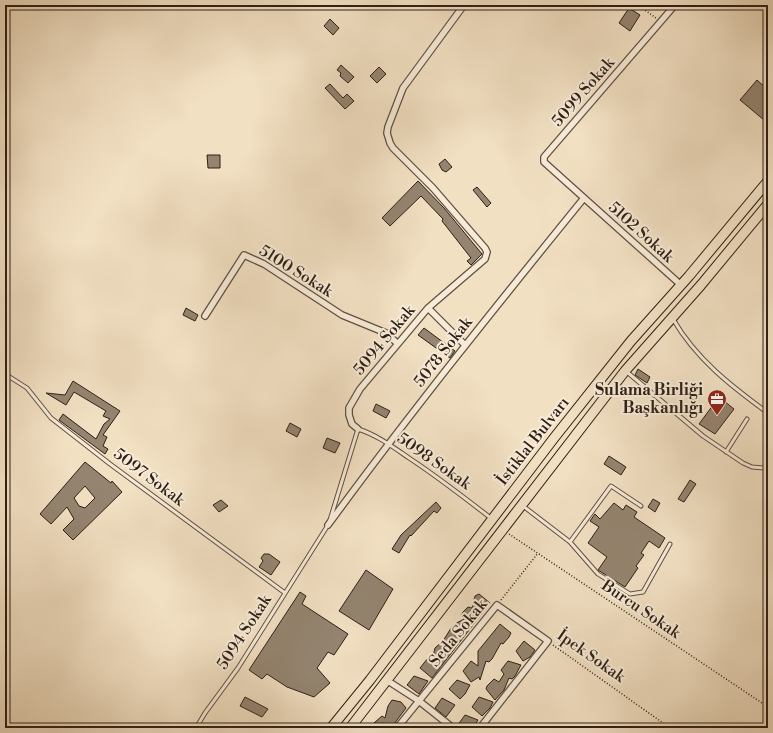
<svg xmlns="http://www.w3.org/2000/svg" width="773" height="733" font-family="'Libre Bodoni',serif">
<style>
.building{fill:#948470;stroke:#2e2016;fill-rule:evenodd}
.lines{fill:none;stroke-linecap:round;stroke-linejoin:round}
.lane-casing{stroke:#5f5041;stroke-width:5}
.street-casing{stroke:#5f5041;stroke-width:8}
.primary-casing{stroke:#2e2016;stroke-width:11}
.path{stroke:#2e2016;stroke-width:1.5;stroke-dasharray:1 2;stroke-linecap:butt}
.lane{stroke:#f7ebd8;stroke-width:3}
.street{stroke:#f7ebd8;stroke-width:5.5}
.primary{stroke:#f2e0c3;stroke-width:9}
.labels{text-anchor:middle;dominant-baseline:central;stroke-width:4;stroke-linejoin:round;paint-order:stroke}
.street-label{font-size:16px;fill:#2e2016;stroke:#f7ebd8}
.poi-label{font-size:16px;font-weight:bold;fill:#2e2016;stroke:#f7ebd8;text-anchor:end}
</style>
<rect width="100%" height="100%" fill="#f2e0c3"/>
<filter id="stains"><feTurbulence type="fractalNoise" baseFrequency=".005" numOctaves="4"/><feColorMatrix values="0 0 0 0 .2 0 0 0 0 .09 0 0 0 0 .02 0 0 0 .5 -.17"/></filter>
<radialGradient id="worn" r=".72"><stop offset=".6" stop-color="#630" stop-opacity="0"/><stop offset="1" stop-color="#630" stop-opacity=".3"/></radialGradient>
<path class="building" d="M629 8 640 15 630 31 619 23Z
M330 19 339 28 333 35 324 26Z
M341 65 354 77 348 83 340 76 341 73 337 70Z
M379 67 386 74 377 83 370 76Z
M757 80 768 90V116L764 120 740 100Z
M330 84 343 98 347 94 354 101 345 109 325 88Z
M207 155H220V168H208Z
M445 159 452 167 446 172 442 170 439 164Z
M418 181 444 208 482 254 471 265 467 261 471 258 442 221 443 219 421 196 390 226 382 218Z
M477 187 491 203 487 207 473 190Z
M186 308 198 315 195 321 183 315Z
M424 328 455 351 450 358 418 335Z
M638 369 650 377 647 383 635 375Z
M73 381 120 411 103 435 107 437 103 446 108 449 105 454 59 420 63 414 96 439 104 424 110 419 103 416 106 411 74 392 66 405 46 393 65 395Z
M719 397 734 409 715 434 699 424Z
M376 404 390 411 386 418 373 411Z
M290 423 301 429 297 437 286 431Z
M327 438 340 443 335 453 323 448Z
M609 456 626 467 621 475 604 464Z
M85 462 111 483 112 481 122 492 73 540 63 530 74 519 67 507 51 524 40 514ZM85 486 95 498 85 508 79 506 74 498Z
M690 480 696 484 684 502 678 499Z
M653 499 660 503 655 512 648 507Z
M221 500 228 506 219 512 213 505Z
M436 502 441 508 437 513 434 511 411 536 410 535 399 553 392 549 401 535Z
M614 503 623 510 626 505 637 512 634 517 665 538 659 548 649 541 641 553 644 555 636 566 638 568 625 587 598 570 607 557 588 543 599 527 590 521 595 514 600 519Z
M264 554H269L280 562 271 575 259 567 263 561 261 558Z
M366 570 393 589 369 630 339 611Z
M300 592 306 596 302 604 348 634 334 655 328 652 317 668 330 683 314 697 287 687 267 674 262 679 249 670Z
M479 594 490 603 432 678 420 668 428 658 432 660 435 648 443 641 453 625 464 619 461 616 463 612 468 607 472 608 475 596Z
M500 624 511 633 509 637 503 644 501 643 492 659 489 662 486 661 480 680 479 677 471 682 463 671 471 661 478 666V651Z
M524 641 535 650 530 657 523 661 516 651Z
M508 661 521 665 515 676 512 679 509 678 504 690 495 700 486 689 487 686 494 679 499 682 504 674 501 670Z
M414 676 428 681 419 694 407 685Z
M457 680 470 685 465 694 460 699 449 689Z
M245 697 268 709 262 717 240 706Z
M479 697 493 702 490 708 482 716 472 707Z
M442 698 455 705 446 717 435 708Z
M392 700 401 702 406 708 391 728H374V723L382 716 385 718 388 706Z
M465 715 478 720 473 728H460L457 726Z"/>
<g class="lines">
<defs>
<path id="lane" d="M673 319C696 359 731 386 768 413
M627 372 703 436 743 463 752 467 764 468 768 465
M5 374 27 388 51 418 110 464 285 593
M726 452 747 419
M523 506 570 542 598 574 630 594 643 592 670 544
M330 520 358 429C377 435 393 447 409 458 438 477 465 498 492 519
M570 542 611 486 641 506
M196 728 205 713 238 668 328 525"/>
<path id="street" d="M675 5 544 157V162L681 285
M428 308 465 345
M205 316 244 255 264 264 342 315 386 333 397 343
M358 429 352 424 349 415V408L360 389 428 308 485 259 487 252 485 248 433 188 393 148 390 143 387 133 388 127 403 88 464 5
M328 525C410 413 497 305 584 198
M388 681 419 701 453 728
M397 728 497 605 548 641 480 728"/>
<path id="primary" d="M331 728 370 680 554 438 631 341 689 276 768 181
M350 728 625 371 701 285 768 204"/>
</defs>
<use href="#lane" class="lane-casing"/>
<use href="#street" class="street-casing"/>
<use href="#primary" class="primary-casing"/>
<path class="path" d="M638 5 656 18
M509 534 768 707
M501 600 538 553
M553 645 670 728
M761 728 768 723"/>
<use href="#lane" class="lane"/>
<use href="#street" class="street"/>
<use href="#primary" class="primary"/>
</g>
<defs>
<symbol id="office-pin" viewBox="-11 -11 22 30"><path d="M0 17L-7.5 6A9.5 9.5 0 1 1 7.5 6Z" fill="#8f2418" stroke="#f7ebd8"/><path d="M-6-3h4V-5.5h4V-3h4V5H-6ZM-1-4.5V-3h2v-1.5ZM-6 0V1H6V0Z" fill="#fff"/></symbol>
</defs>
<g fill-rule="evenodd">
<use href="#office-pin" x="706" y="388" width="22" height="30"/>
</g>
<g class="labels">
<g class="street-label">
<text transform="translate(583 92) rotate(-49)">5099 Sokak</text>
<text transform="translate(641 232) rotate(42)">5102 Sokak</text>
<text transform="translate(296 271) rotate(32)">5100 Sokak</text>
<text transform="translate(384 340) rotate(-50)">5094 Sokak</text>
<text transform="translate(443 352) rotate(-52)">5078 Sokak</text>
<text transform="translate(533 441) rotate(-52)">İstiklal Bulvarı</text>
<text transform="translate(434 461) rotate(35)">5098 Sokak</text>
<text transform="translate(149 477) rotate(37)">5097 Sokak</text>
<text transform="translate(641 609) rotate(34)">Burcu Sokak</text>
<text transform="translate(244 632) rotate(-57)">5094 Sokak</text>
<text transform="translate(458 633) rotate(-51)">Seda Sokak</text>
<text transform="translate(591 656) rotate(35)">İpek Sokak</text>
</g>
<g class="poi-label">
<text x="703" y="390">Sulama Birliği<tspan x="703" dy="18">Başkanlığı</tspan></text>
</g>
</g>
<rect width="773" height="733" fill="none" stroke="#f2e0c3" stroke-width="20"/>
<rect x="6" y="6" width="761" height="721" fill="none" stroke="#2e2016" stroke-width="2"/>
<rect x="10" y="10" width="753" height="713" fill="none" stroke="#2e2016"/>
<rect width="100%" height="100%" filter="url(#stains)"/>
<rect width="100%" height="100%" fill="url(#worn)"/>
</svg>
